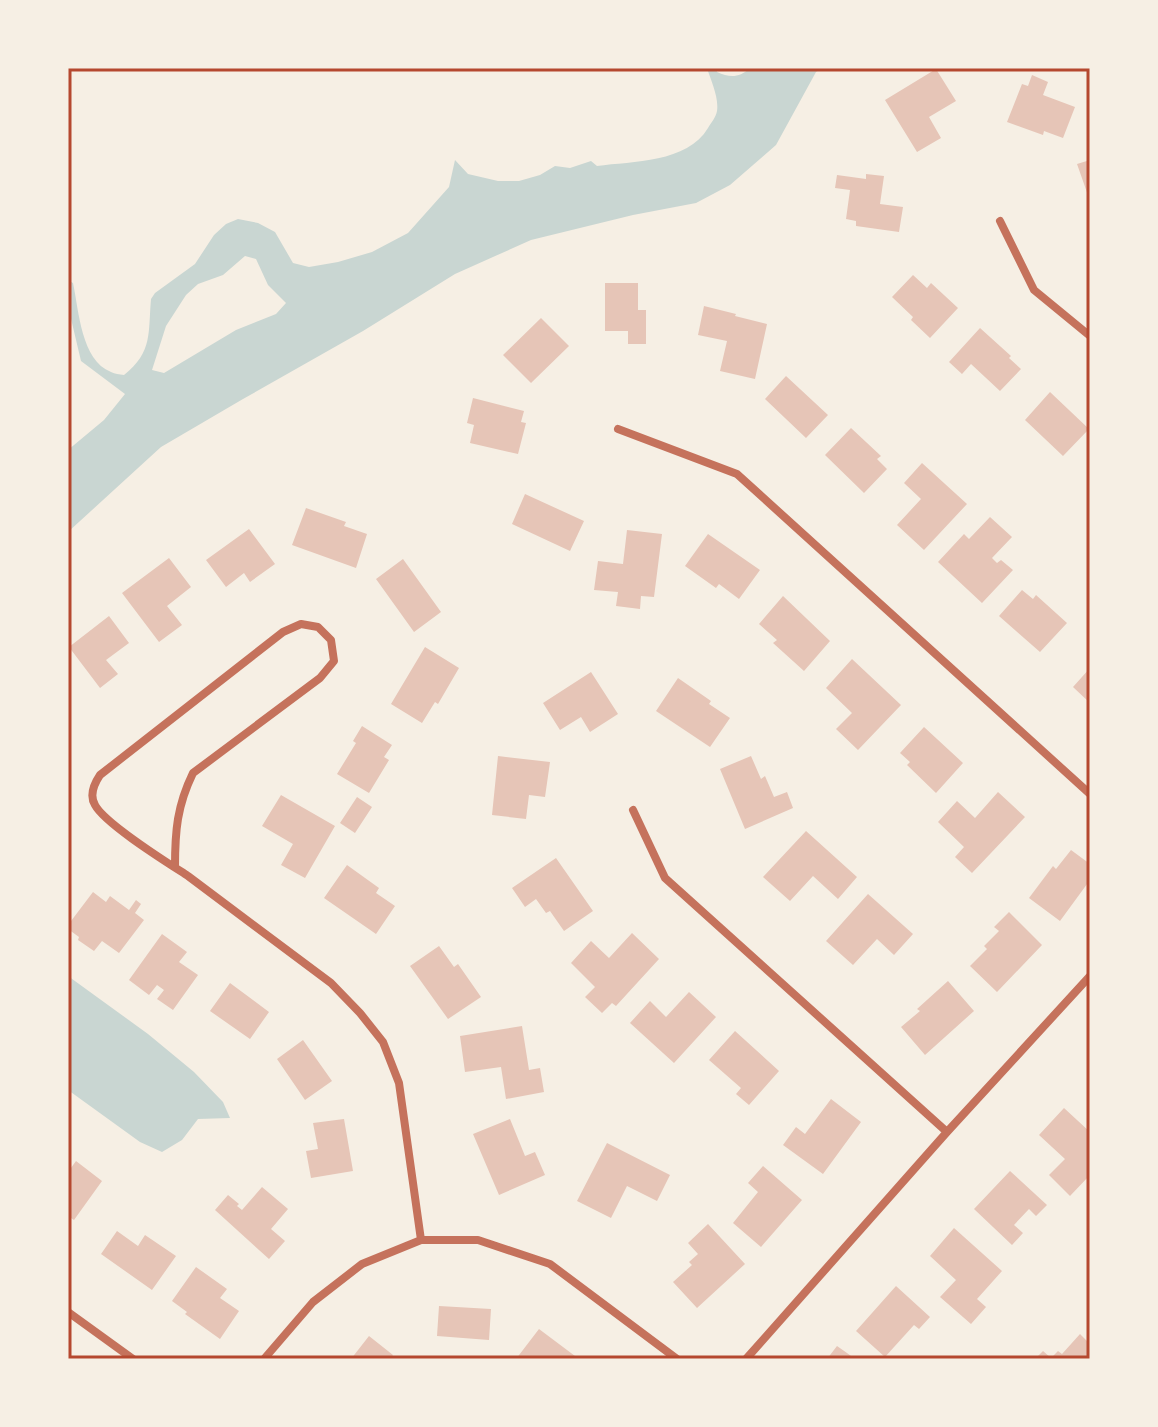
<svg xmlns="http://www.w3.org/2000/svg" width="1158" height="1427" font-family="'Alegreya Sans',sans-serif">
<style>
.water{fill:#c9d6d2;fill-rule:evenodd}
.building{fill:#e6c5b7}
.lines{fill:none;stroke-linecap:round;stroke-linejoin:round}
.minor{stroke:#c5725c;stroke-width:8}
.neatline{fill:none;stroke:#b5482f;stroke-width:3}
</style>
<rect width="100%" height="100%" fill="#f6efe4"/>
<path class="water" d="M707 68H716L717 72C730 78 739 78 750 68H822L816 72 776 145 730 185 696 203 633 215 531 240 455 274 363 331 243 399 161 447 68 532V450L104 420 125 394 81 361 68 306V280L73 283C79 311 81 360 111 372 115 374 119 374 124 375 153 352 148 333 151 299L155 293 195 264 214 235 226 224 238 219 258 223 275 232 293 263 309 267 338 262 372 252 408 233 449 187 455 160 468 174 498 181H519L540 175 555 166 570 168 591 161 597 166C633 161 687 163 708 128 711 123 716 117 717 111 719 97 711 81 707 68ZM245 256 256 259 268 285 286 303 276 314 236 330 164 373 152 370 166 326 186 295 198 284 223 275Z
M68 976 148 1034 194 1072 223 1102 230 1118 198 1119 182 1140 162 1152 140 1142 68 1090Z"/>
<path class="building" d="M936 69 956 101 929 117 941 138 917 152 885 100Z
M1032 75 1048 82 1043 95 1075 107 1063 138 1044 131 1043 135 1007 122 1022 84 1028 86Z
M1090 160V201L1077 164Z
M866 174 884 176 880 204 903 207 899 232 856 226V221L846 219 850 190 835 188 837 175 866 179Z
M913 275 927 288 931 283 958 308 930 338 911 320 913 317 892 297Z
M605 283H638V310H646V344H628V331H605Z
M704 306 736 314 735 316 767 324 755 379 720 371 727 341 698 335Z
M541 318 569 346 531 383 503 355Z
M980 328 1011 356 1009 358 1021 369 1000 391 971 364 962 374 949 362Z
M786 376 828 415 806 438 765 399Z
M1050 392 1089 429 1063 456 1025 420Z
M473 398 524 411 521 422 526 423 518 454 470 443 474 425 467 423Z
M851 428 881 456 877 459 887 469 864 493 825 455Z
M922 463 967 504 924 550 897 525 921 499 904 483Z
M525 494 584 521 570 551 512 524Z
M306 508 346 522 344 526 367 534 356 568 292 545Z
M990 517 1012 537 992 558 997 563 1001 560 1013 570 982 603 938 562 964 534 969 539Z
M249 529 275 564 250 582 244 573 226 587 206 560Z
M627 530 662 534 654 597 641 596 640 609 616 606 618 592 594 590 598 561 623 564Z
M708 534 760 570 739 599 719 584 716 588 685 566Z
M169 558 191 587 167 606 182 625 159 642 122 593Z
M403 559 441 612 414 632 376 579Z
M1022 590 1033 599 1036 595 1067 623 1040 652 999 616Z
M783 596 830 641 804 671 773 643 777 640 759 624Z
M109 616 129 643 106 660 118 674 100 688 69 647Z
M425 647 459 668 438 704 435 702 422 723 391 704Z
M852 659 901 705 858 750 836 729 852 713 826 688Z
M1090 668V703L1073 687Z
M591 672 618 714 590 732 581 717 560 730 543 703Z
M678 678 711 701 709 704 730 718 710 747 656 711Z
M362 726 392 745 384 757 389 760 369 793 337 774 356 743 353 741Z
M924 727 963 763 936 793 907 765 910 762 900 753Z
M498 756 550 762 545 797 529 795 526 819 492 815Z
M751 756 761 779 765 776 774 797 787 792 793 808 745 829 720 769Z
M998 792 1025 817 972 873 955 857 964 847 938 822 957 801 975 818Z
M281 795 335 826 305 878 281 865 293 844 262 826Z
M357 797 372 807 355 833 340 823Z
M806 831 857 877 838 899 813 876 790 901 763 877Z
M1071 850 1090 864V880L1060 921 1029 898 1053 866 1056 869Z
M556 858 593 911 564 931 550 911 546 913 536 899 525 907 512 888Z
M347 865 379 888 376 893 395 906 376 934 324 898Z
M93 892 106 902 110 896 129 910 136 900 141 904 135 913 144 920 119 953 102 941 94 951 78 940 79 937 68 929V925Z
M868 894 913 934 894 955 877 939 853 965 826 941Z
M1009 912 1042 945 997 992 970 966 987 949 984 946 999 931 994 927Z
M632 933 659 959 616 1006 612 1003 602 1013 585 997 595 987 571 963 591 941 609 958Z
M162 934 187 952 179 962 198 975 173 1010 157 999 164 990 157 985 149 995 129 980Z
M439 946 454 967 458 964 481 997 448 1019 410 966Z
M948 981 974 1011 925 1055 901 1027 920 1011 917 1009Z
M230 983 269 1012 250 1039 210 1011Z
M689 992 716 1017 674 1063 630 1023 650 1001 666 1017Z
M522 1026 529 1070 540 1068 544 1092 506 1099 501 1067 465 1072 460 1036Z
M735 1031 779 1071 749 1105 736 1094 741 1088 709 1060Z
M303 1040 332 1081 305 1100 277 1059Z
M831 1099 861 1122 823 1174 783 1145 796 1127 805 1134Z
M1064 1108 1090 1132V1175L1070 1196 1049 1175 1065 1159 1039 1135Z
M344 1119 353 1171 311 1178 306 1151 318 1149 313 1123Z
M510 1119 525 1156 535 1152 545 1175 499 1195 473 1134Z
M607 1143 670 1175 657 1201 627 1186 611 1218 577 1201Z
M76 1161 102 1181 74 1220 68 1216V1172Z
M763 1166 802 1200 761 1247 733 1223 758 1192 748 1183Z
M1010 1171 1047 1205 1036 1216 1029 1209 1014 1225 1023 1233 1012 1245 974 1209Z
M262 1187 288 1209 271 1229 285 1241 269 1259 215 1210 228 1195 239 1204 237 1206 242 1210Z
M708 1224 745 1264 697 1308 673 1282 692 1265 689 1262 698 1254 688 1243Z
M954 1228 1002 1271 977 1299 986 1307 971 1324 940 1297 956 1280 930 1256Z
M117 1231 138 1246 145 1235 176 1256 152 1290 101 1254Z
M196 1267 227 1289 220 1298 239 1311 220 1339 185 1314 187 1312 172 1301Z
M896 1286 930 1317 919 1329 914 1325 885 1357 856 1331Z
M439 1306 491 1309 489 1340 437 1336Z
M539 1329 579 1359H516Z
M1080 1334 1090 1344V1359H1035L1043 1351 1051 1358 1058 1351 1062 1354Z
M369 1336 393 1355 390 1359H351Z
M837 1346 847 1353 855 1359H827Z"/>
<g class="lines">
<path class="minor" d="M1000 221 1034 290 1090 336
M618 429 737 474 1090 794
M633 810 665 878 947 1132
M175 867C175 831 177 806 193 773L320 678 334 661 331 640 318 627 301 624 283 632 100 775C94 784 89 795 95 805 105 824 168 863 188 876L331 983 360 1013 383 1042 399 1083 421 1240
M68 1312 133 1359
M264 1359 313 1302 362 1264 421 1240H478L550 1264 677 1359
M746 1359 947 1132 1090 976"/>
</g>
<rect width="1158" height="1427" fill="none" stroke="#f6efe4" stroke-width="140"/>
<rect x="70" y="70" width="1018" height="1287" class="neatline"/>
</svg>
